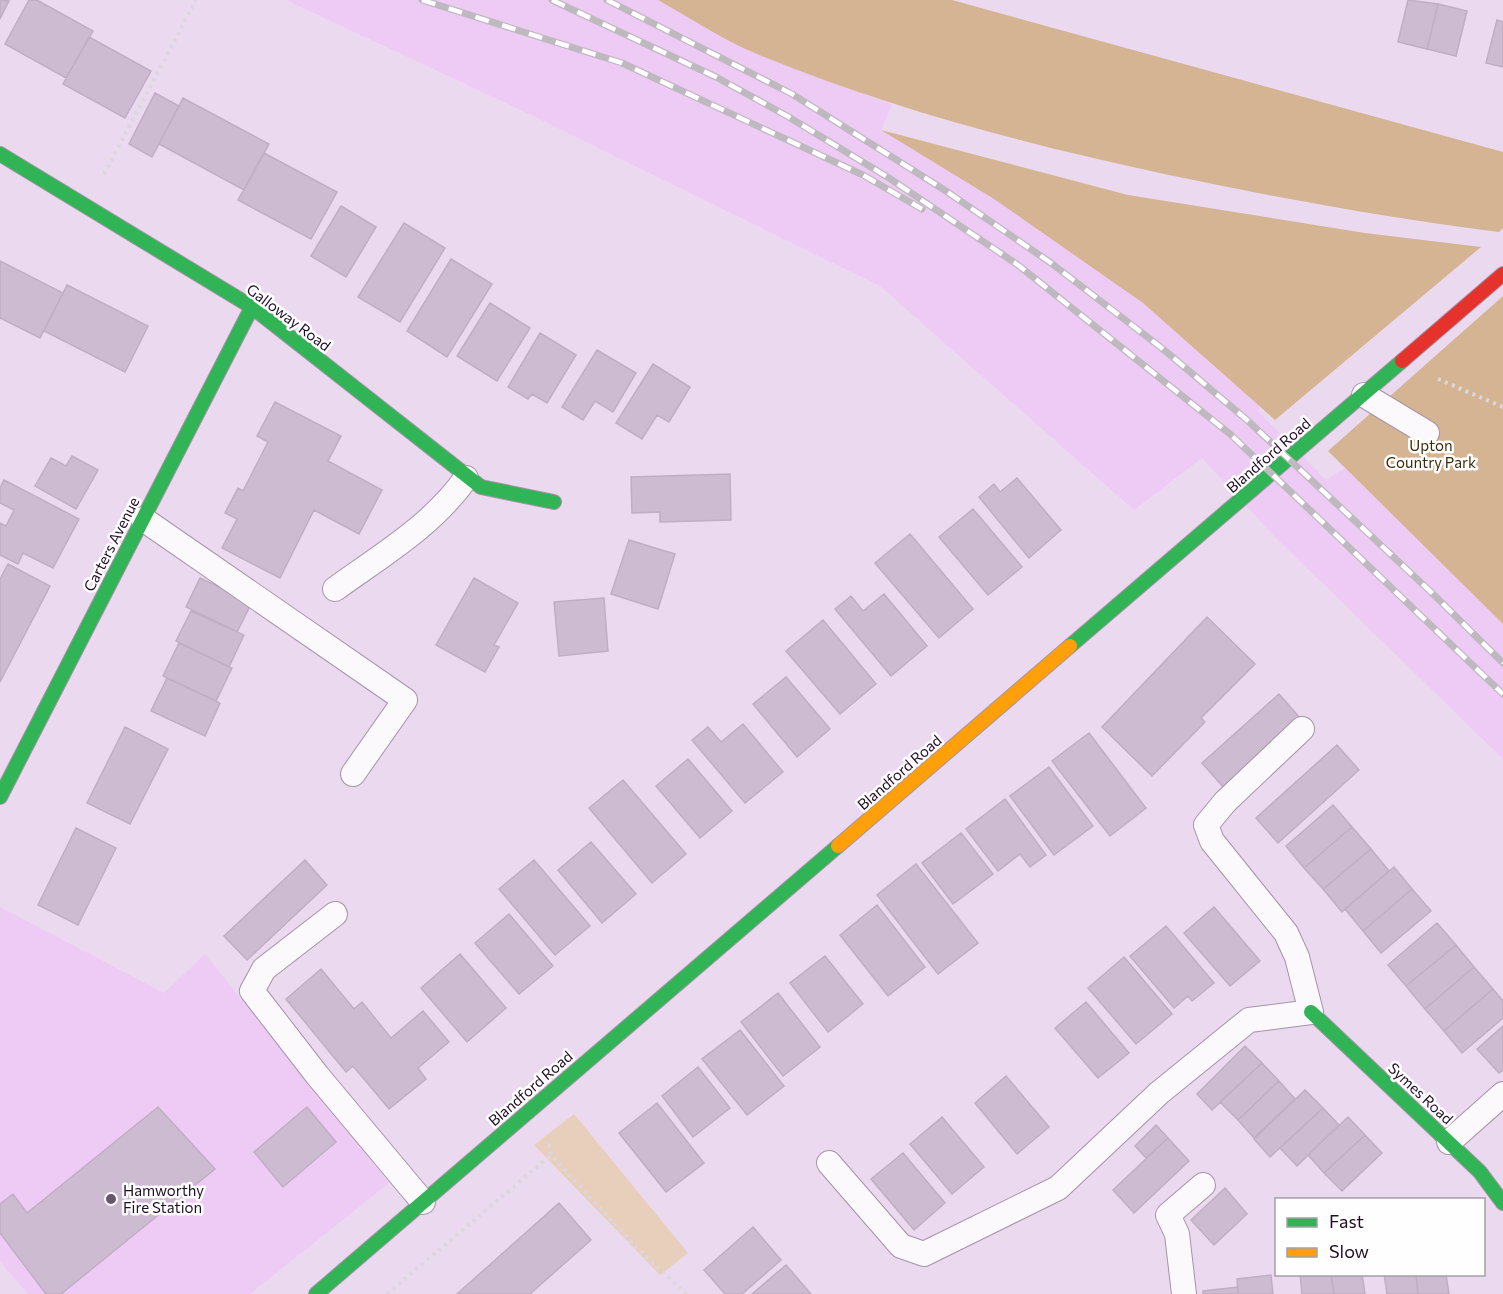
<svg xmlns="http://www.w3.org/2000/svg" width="1503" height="1294" font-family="Commissioner,sans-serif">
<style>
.built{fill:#eecbf5}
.green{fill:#e8cfbb}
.forest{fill:#d4b493}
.building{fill:#cdbbd1;stroke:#c0aec4;stroke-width:1.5}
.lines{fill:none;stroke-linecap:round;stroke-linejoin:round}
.lane-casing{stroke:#a593a8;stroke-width:26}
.fast-casing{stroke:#a593a8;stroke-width:16}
.slow-casing{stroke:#a593a8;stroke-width:16}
.jam-casing{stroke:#a593a8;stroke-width:16}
.path{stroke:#dcd6dd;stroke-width:4;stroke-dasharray:3 4.5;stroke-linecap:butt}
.lane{stroke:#fcf9fd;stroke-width:24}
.fast{stroke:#30b455;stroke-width:14}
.slow{stroke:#ff9f0a;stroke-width:14}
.jam{stroke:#e5322d;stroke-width:14}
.rail-casing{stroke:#beb9bf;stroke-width:7}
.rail{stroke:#fefefe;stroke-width:4.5;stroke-dasharray:14;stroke-linecap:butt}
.poi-dot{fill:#68546c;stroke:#fefefe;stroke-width:2}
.labels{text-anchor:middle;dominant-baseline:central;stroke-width:5;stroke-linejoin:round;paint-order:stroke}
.street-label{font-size:15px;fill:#220d26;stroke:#fefefe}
.park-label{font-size:15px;fill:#3d2b08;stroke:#fefefe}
.poi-label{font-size:15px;fill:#220d26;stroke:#fefefe;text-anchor:start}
</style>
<rect width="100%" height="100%" fill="#ebd9ef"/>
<path class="built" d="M286 0H658L755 53 892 105 881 130 994 199 1143 303 1260 407 1258 411 1326 480 1345 468 1503 624V759L1274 536 1202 458 1134 510 880 286 527 113Z
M0 907 164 993 205 954 389 1183 250 1294H28L0 1261Z"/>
<path class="green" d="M574 1114 688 1253 660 1275 534 1145Z"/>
<path class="forest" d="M658 0H952L1503 152V228L1499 232C1389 218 1278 198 1169 175 1029 145 890 109 757 54 723 40 690 18 658 0Z
M881 130 1128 195 1365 233 1481 247 1275 420 1143 303 994 199Z
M1503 296V624L1328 451Z"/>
<path class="building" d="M0 0 9 1 0 19Z
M29 0H37L93 31 66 78 5 44Z
M1408 0 1438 4 1427 49 1398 42Z
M1438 4 1467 11 1456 56 1427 49Z
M1497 20 1503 22V67L1486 63Z
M89 37 151 71 125 118 63 84Z
M155 93 179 106 152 157 129 144Z
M183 98 269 144 244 190 159 144Z
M264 153 337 192 311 239 238 200Z
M341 206 376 227 346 277 311 256Z
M404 223 445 248 400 322 358 297Z
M451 259 492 284 447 357 407 331Z
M0 261 63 293 40 338 0 318Z
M67 285 148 326 125 372 44 331Z
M490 303 530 328 497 381 457 356Z
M540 333 576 355 547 403 532 394 528 399 508 387Z
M597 350 636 373 613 412 595 401 583 420 562 407Z
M653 364 690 387 669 422 657 415 642 439 616 423Z
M275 402 341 436 328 461 382 490 359 534 314 510 280 578 222 548 237 519 225 513 238 488 243 491 268 442 257 436Z
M72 456 98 470 76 509 35 486 51 458 66 466Z
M730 474 731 520 660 522V512L632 513 631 477Z
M1017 478 1061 530 1029 558 979 497 994 484 1000 492Z
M4 480 79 519 53 568 23 553 18 564 0 555V523L6 526 14 510 0 503V488Z
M973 509 1022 567 988 595 939 537Z
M910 534 973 609 939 638 875 563Z
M629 540 675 554 658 609 611 594Z
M8 564 50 586 0 682V579Z
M200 578 252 602 237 632 186 607Z
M474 578 518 603 494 645 499 647 485 672 436 645Z
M884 594 927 646 891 676 835 609 851 596 863 611Z
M604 598 608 651 559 656 554 602Z
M191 611 244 635 229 667 176 641Z
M1207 617 1255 664 1201 718 1205 722 1152 776 1102 727Z
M823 620 876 684 840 714 786 651Z
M179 643 232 668 216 701 163 676Z
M786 677 830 729 797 757 753 704Z
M167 678 220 703 205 736 151 711Z
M1279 694 1300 718 1223 787 1202 763Z
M743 724 783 772 745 803 692 740 708 727 721 742Z
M125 727 168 749 130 824 87 803Z
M1089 733 1146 808 1110 836 1052 761Z
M1337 745 1359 770 1278 843 1256 818Z
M688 759 732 811 700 838 656 786Z
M1049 767 1093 826 1054 855 1010 796Z
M623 780 686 854 652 883 589 808Z
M1005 799 1046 855 1030 867 1020 854 998 871 966 829Z
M1333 805 1352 827 1304 868 1286 846Z
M1352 827 1371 849 1323 889 1304 868Z
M76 828 116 848 78 925 38 905Z
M961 833 993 874 953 904 922 863Z
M591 842 636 894 602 923 558 870Z
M1371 849 1389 871 1342 912 1323 889Z
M305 860 327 885 247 960 224 936Z
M534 860 590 926 555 955 499 889Z
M916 864 978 943 938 974 877 895Z
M1394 867 1412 889 1363 931 1345 909Z
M1412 889 1431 911 1381 953 1363 931Z
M877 905 925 967 888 996 840 935Z
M1214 907 1260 961 1230 986 1184 933Z
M509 914 553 966 519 994 475 943Z
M1437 923 1456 945 1406 986 1388 965Z
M1166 926 1214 983 1192 1001 1188 996 1174 1008 1130 956Z
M1456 945 1474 967 1425 1009 1406 986Z
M460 954 506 1008 467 1042 421 988Z
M825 956 863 1004 828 1032 790 983Z
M1124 957 1172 1014 1136 1044 1088 988Z
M1474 967 1493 989 1444 1031 1425 1009Z
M321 969 354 1009 362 1002 391 1038 423 1011 449 1042 418 1068 426 1079 389 1109 353 1066 346 1072 286 999Z
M1493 989 1503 1001V1018L1462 1053 1444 1031Z
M778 993 820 1047 783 1076 741 1022Z
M1086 1002 1129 1053 1098 1078 1055 1028Z
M1503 1026V1070L1499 1073 1477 1049Z
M740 1030 784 1086 747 1115 702 1059Z
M1245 1046 1262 1063 1212 1110 1197 1094Z
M1262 1063 1279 1081 1238 1120 1220 1102Z
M698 1067 730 1108 693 1137 662 1096Z
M1006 1076 1049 1127 1017 1154 975 1103Z
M1279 1081 1295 1099 1254 1138 1238 1120Z
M1305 1090 1323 1108 1270 1157 1254 1139Z
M657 1103 704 1163 666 1192 619 1133Z
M158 1107 215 1169 61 1294H46L0 1233V1204L13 1194 27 1213Z
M307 1107 336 1142 283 1187 254 1152Z
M1323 1108 1339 1125 1297 1166 1280 1148Z
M942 1117 984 1167 952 1194 910 1144Z
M1348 1117 1365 1135 1324 1173 1308 1155Z
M1156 1125 1168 1138 1146 1158 1135 1146Z
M1365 1135 1382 1153 1342 1191 1324 1173Z
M1168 1138 1189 1161 1134 1213 1113 1190Z
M903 1153 945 1203 914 1230 871 1179Z
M1225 1188 1247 1214 1214 1245 1191 1220Z
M559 1203 591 1240 530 1294H457Z
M753 1227 781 1260 742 1294H725L704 1270Z
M786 1265 811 1294H752Z
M1300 1274H1331L1334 1294H1302Z
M1331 1274H1362L1365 1294H1334Z
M1384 1274H1416L1418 1294H1387Z
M1416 1274H1446L1449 1294H1418Z
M1271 1275 1273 1294H1238L1237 1279Z
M1238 1287V1294H1203V1291Z"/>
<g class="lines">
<defs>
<path id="lane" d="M1364 395 1427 433
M143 519 405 700 353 774
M335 589C382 555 432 526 466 478
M335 914 264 969 252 991 317 1075 423 1202
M1449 1142 1503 1094
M829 1163 901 1246 924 1254 1058 1188 1159 1093 1249 1020 1311 1012 1297 957 1286 933 1212 841 1206 825 1225 802 1302 729
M1184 1294 1177 1234 1168 1215 1203 1185"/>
<path id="fast" d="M0 154 252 307 481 487 554 502
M1070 646 1402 361
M0 797 252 307
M1311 1012 1480 1172 1503 1203
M316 1294 838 846"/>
<path id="slow" d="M838 846 1070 646"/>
<path id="jam" d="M1402 361 1503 274"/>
</defs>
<use href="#lane" class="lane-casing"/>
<use href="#fast" class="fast-casing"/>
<use href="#slow" class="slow-casing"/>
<use href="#jam" class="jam-casing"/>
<path class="path" d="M104 174 196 0
M1438 379 1503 407
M549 1144 551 1155 634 1245 686 1294
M387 1294 551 1155"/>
<use href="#lane" class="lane"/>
<use href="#fast" class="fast"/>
<use href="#slow" class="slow"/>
<use href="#jam" class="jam"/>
<defs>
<path id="rail" d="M422 0 622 63 863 175 922 209
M552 0 716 77 787 116 889 178 1018 265 1230 434 1503 694
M607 0 792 94 946 191 1051 263 1163 349 1247 420 1431 592 1503 663"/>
</defs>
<use href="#rail" class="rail-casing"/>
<use href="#rail" class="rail"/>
</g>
<circle class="poi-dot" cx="111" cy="1199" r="6"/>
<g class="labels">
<g class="street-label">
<text transform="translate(289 317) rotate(37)">Galloway Road</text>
<text transform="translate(1268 455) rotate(-41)">Blandford Road</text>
<text transform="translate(111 544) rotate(-63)">Carters Avenue</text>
<text transform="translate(899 772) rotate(-41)">Blandford Road</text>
<text transform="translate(530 1088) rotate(-41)">Blandford Road</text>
<text transform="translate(1421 1093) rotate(43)">Symes Road</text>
</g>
<g class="park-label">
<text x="1431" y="445">Upton<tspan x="1431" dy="17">Country Park</tspan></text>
</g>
<g class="poi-label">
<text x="123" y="1190">Hamworthy<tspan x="123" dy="17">Fire Station</tspan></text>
</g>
</g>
<rect x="1275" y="1198" width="210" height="78" fill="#fefefe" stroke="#a69ea8" stroke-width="1.5"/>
<rect x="1287" y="1218" width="30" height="9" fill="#30b455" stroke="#a69ea8" stroke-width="1.5"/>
<text x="1329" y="1228" font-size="18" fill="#220d26">Fast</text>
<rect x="1287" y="1248" width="30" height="9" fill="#ff9f0a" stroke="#a69ea8" stroke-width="1.5"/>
<text x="1329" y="1258" font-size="18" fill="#220d26">Slow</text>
</svg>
